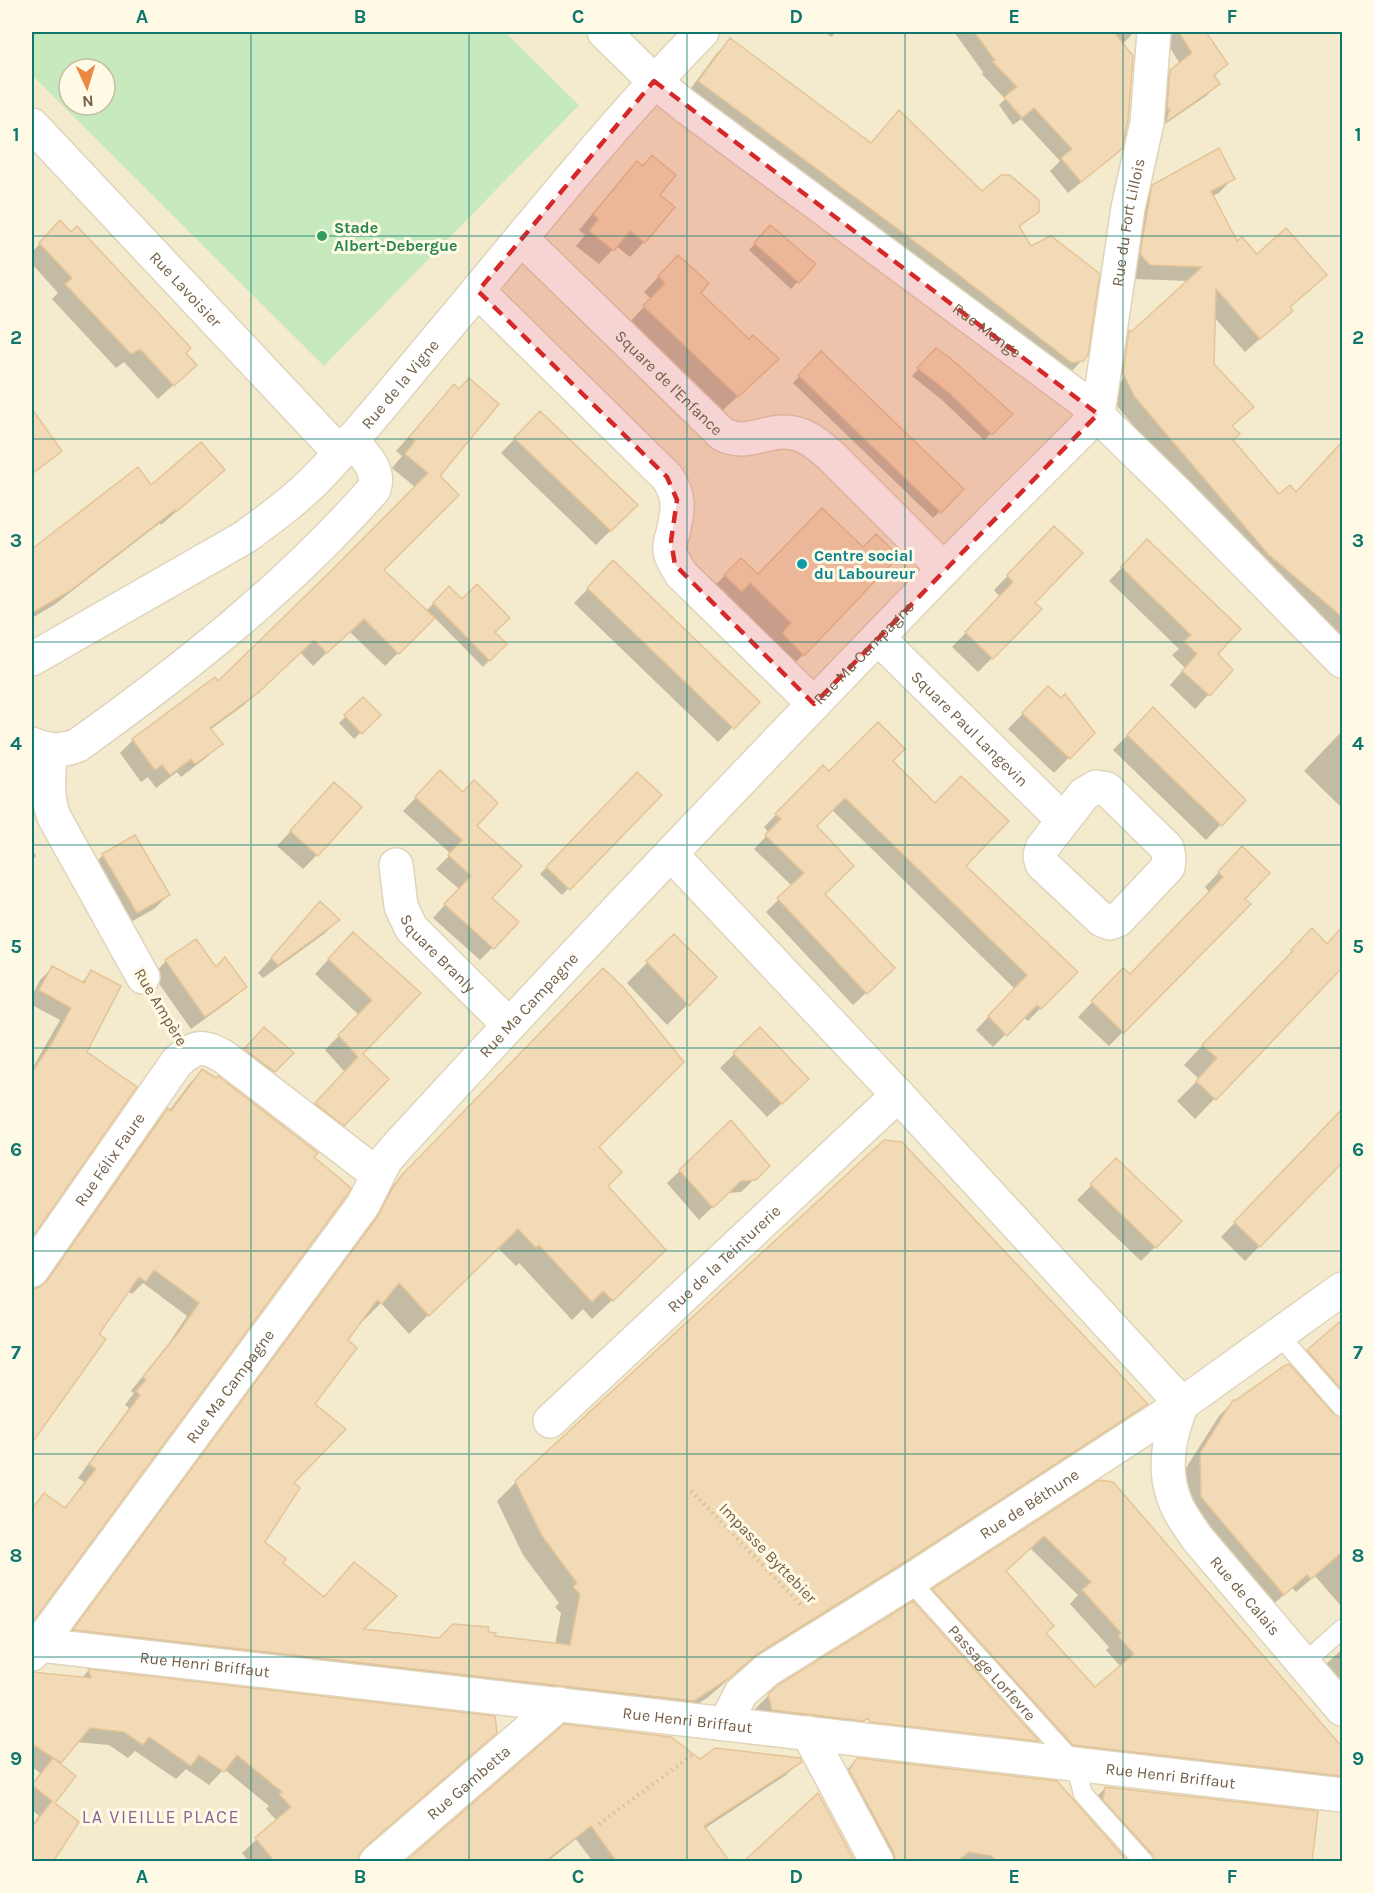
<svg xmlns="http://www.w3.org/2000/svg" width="1374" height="1893" font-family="Karla,sans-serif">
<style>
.residential{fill:#f4eacd;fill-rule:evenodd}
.green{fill:#c7e9be;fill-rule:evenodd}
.shadow{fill:#0003;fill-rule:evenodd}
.building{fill:#f2dab6;stroke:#e5c496;stroke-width:1.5;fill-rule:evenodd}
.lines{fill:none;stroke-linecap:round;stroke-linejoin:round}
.service-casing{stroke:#e0d4bb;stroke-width:21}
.minor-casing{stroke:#e0d4bb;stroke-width:36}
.tertiary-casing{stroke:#e0d4bb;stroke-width:36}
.path{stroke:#d6be9a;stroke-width:4;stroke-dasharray:1.5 4.5;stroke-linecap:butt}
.service{stroke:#fff;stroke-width:18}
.minor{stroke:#fff;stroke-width:33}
.tertiary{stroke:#fff;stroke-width:33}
.marked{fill:#d62828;fill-opacity:0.2;stroke:#d62828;stroke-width:4.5;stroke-dasharray:12 8;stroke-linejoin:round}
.grid{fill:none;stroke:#0f766e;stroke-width:1.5;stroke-opacity:0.55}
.leisure-dot{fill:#2e9e5b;stroke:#fffae5;stroke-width:2}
.culture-dot{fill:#0f9aa8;stroke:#fffae5;stroke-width:2}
.labels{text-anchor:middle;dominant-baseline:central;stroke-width:6;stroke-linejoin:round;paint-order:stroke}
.street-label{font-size:16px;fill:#735f47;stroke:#fffae5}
.leisure-label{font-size:16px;font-weight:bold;fill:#27864d;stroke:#fffae5;text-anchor:start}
.culture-label{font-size:16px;font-weight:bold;fill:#0d838f;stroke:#fffae5;text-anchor:start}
.neighbourhood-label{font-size:18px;letter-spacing:1.5px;fill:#8f6296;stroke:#fffae5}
.neatline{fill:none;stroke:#0f766e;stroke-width:2}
.grid-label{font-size:20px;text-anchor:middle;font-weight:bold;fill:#0f766e}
</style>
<rect width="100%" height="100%" fill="#fcf7df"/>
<path class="residential" d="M32 32H1342V1861H32ZM69 69H105V105H69Z"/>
<path class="green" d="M32 32H505L579 105 324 366 32 75ZM69 69H105V105H69Z"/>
<path class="shadow" d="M825 32H837L831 37Z
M954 32H1134L1122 45 1121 148 1108 160 1068 193 1050 171 1060 161 1021 119 1013 125 999 105 1005 99 982 74 983 72Z
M1160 32H1204L1226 64 1213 77 1218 84 1206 96 1155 131 1158 83 1180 64Z
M731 40 870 144 886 125 982 193 1037 211 1026 222V219L1012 229 1014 231 1025 223 1019 228 1031 248 1082 360 1069 374 686 95 717 53Z
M637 163 658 195 672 207 644 242 630 257 616 246 599 264 576 246 585 235 579 230 623 177Z
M1233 178 1219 193 1212 196 1237 244 1291 311 1245 352 1214 317 1213 364 1252 407 1231 427V441L1279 496 1296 493 1342 443V487L1334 496 1342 504V642L1253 568 1118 407 1109 388 1115 346 1129 332 1127 335 1120 380 1123 381 1130 333 1189 281 1135 279 1127 269 1139 201 1153 186Z
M770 227 814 264 791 289 749 250Z
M46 237 184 353 180 379 158 399 124 362 116 368 52 299 58 293 32 264V252Z
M664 271 699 293 763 373 723 410 630 322 651 299 644 292Z
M936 350 1011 414 984 440 942 400 912 376Z
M821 353 962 489 933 518 793 383Z
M454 386 438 476 382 570 426 611 449 588 505 644 483 667 434 617 385 666 349 631 313 666 300 652 244 705 210 730 221 743 207 757 181 777 177 772 156 788 148 777 141 782 120 753 133 740 217 683 328 577 415 487 392 468 402 456 396 451Z
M540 413 636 505 596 545 501 453Z
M39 423 53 458 32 474V427Z
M223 470 161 525 160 523 54 605 32 618V552L151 487Z
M1147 541 1216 654 1231 670 1195 709 1170 685 1185 668 1172 655 1179 649 1109 581Z
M1040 542 1033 603 992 658 978 672 952 647 1000 597 994 590Z
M863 549 803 655 775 683 712 588 741 560 758 576Z
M614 562 757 702 718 742 574 603Z
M1048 688 1093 733 1054 773 1008 729Z
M363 699 379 715 354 739 339 723Z
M1153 709 1244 800 1206 840 1113 750Z
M1342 731V808L1304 771Z
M891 761 964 866 1076 972 1028 1021 1023 1017 993 1047 976 1030 1015 989 832 810 815 826 824 894 880 980 853 1005 766 912 792 886 754 849 769 833 764 827 823 767 829 773Z
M637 774 659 795 562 895 540 874Z
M334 784 317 855 303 869 277 846Z
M428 785 474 826 489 898 493 947 480 960 433 918 459 889 436 869 451 854 403 811Z
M32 848 36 856 32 861Z
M1242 848 1243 899 1249 904 1109 1046 1078 1017 1123 970 1129 976 1209 892 1205 887Z
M103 855 168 895 154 909 122 927 89 870Z
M320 903 338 920 324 934 263 978 258 973Z
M1312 930 1326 946 1333 940 1342 949V966L1195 1119 1177 1101 1199 1079 1184 1065Z
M674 936 715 977 667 1025 627 983Z
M339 948 418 993 361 1054 387 1079 329 1139 302 1118 345 1072 325 1050 359 1015 315 974Z
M166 961 215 969 245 987 231 1000 191 1029 153 975Z
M52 968 81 983 92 972 85 1052 135 1087 32 1235V1069L60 1020 32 1005V996L40 980Z
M583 989 597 1147 606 1186 645 1269 592 1319 583 1309 572 1320 519 1263 516 1266 497 1247 409 1334 381 1303 362 1322 360 1321 346 1341 313 1404 292 1483 263 1543 281 1564 323 1597 354 1564 361 1630 440 1640 486 1633 493 1637 555 1645 561 1613 555 1607 559 1603 523 1555 497 1501 516 1482 1146 1404 1127 1423 879 1584 736 1673 707 1698 673 1720 56 1649 382 1197Z
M264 1029 292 1053 267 1078 238 1056Z
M760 1029 793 1093 767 1117 720 1068Z
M202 1071 311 1157 346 1194 32 1621V1527L42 1514 64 1509 84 1482 78 1478 129 1408 125 1405 134 1393 131 1391 169 1343 187 1316 143 1283 132 1294 127 1290 113 1309 42 1426 32 1436V1290L40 1288 155 1123 168 1110 169 1111 190 1083Z
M1342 1110V1160L1245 1261 1221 1237Z
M731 1122 768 1166 741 1192 727 1193 699 1220 667 1183Z
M1116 1160 1155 1247 1141 1261 1077 1200Z
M1342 1322V1607L1315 1576 1296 1592 1292 1588 1270 1607 1187 1511 1186 1468 1219 1416 1233 1402 1338 1419 1337 1414 1294 1365Z
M1113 1484 1342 1749V1791L1060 1758 920 1603 933 1590ZM1030 1548 1078 1595 1070 1604 1109 1647 1106 1650 1121 1667 1095 1689 1044 1633 1005 1572Z
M913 1603 1037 1741 1022 1756 753 1711 769 1695ZM863 1719 1004 1736 1008 1739 863 1722Z
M1342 1649V1692L1322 1668Z
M88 1671 493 1718 359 1852 356 1862H249L242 1853 277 1821 266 1809 269 1806 224 1769 209 1785 186 1769 176 1779 135 1751 128 1758 109 1745 76 1742 58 1763 53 1803 51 1862H32V1825L39 1816 32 1810V1784L40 1773 32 1767V1674L81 1679Z
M700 1760 800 1761 786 1775 704 1829 718 1862H593L576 1839 547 1862H408Z
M856 1760 1126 1862H881L845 1772Z
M1105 1788 1310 1862H1136L1094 1800Z"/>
<path class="building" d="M974 32H1114L1133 56 1128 120 1122 149 1081 182 1061 158 1072 149 1034 108 1022 118 1004 97 1017 87 992 61 995 60Z
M1179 32H1206L1228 64 1214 75 1220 84 1166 122 1170 108 1167 110 1170 70 1192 53Z
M730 38 871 143 899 110 982 191 1001 175H1010L1039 200V212L1019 226 1031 246 1051 236 1100 274 1088 355 1083 361 1072 363 941 261 698 81Z
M1219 148 1235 179 1211 191 1237 241 1242 237 1257 254 1286 228 1327 275 1290 307 1293 311 1260 339 1216 289 1214 364 1254 407 1232 426 1240 434 1233 440 1279 494 1290 485 1296 492 1342 442V617L1268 554 1134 396 1123 373 1129 330 1131 332 1202 267 1150 265 1140 254 1152 185Z
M652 155 676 175 660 195 675 207 645 243 630 231 614 251 589 231 598 219 593 214 637 161 643 166Z
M60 220 71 232 77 226 191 348 186 353 197 365 174 386 140 349 131 354 65 284 72 278 39 243Z
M770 225 816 264 799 283 754 243Z
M678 255 709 283 701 293 749 339 753 335 779 359 738 397 643 306 665 283 658 276Z
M936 348 949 357 1013 414 992 435 949 393 917 368Z
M821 351 964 489 941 513 798 375Z
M469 378 499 404 440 476 459 495 384 570 435 618 399 654 364 619 327 653 314 640 259 692 210 728 223 744 195 764 191 759 170 775 162 765 155 770 132 739 215 677 218 681 331 571 428 473 405 454 415 441 409 437 454 384 459 389Z
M32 409 62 451 32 474Z
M540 411 638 505 611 531 514 438Z
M201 442 225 470 176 512 175 510 70 591 32 613V549L138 467 151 485Z
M822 508 863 547 876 534 899 556 804 656 782 633 791 623 750 583 742 592 724 575 741 558 758 574Z
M1054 526 1083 553 1035 603 1042 609 993 659 965 632 1013 582 1007 575Z
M1147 539 1241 629 1218 654 1233 670 1210 696 1182 671 1197 654 1184 641 1191 635 1121 567Z
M613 560 760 702 734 729 587 588Z
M477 584 510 618 495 632 507 644 490 661 433 603 449 586 462 599Z
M1048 686 1061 698 1065 694 1095 733 1070 759 1022 713Z
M363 697 381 715 362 734 344 715Z
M1153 707 1246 800 1222 826 1127 735Z
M878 722 905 749 893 761 935 803 961 776 1009 821 966 866 1078 972 1041 1009 1037 1005 1007 1036 988 1016 1027 975 845 798 817 826 854 866 825 894 895 968 867 994 777 898 804 873 765 835 781 819 775 814 823 765 829 771Z
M440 770 463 792 474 780 498 803 477 826 522 866 492 898 519 922 494 949 444 904 471 876 448 855 462 840 415 797Z
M637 772 662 795 570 890 546 867Z
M334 782 362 807 318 856 290 831Z
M135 835 170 895 137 913 102 854Z
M1242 846 1270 873 1245 899 1251 904 1124 1033 1091 1001 1123 968 1130 974 1223 877 1218 872Z
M320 901 340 920 278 965 271 958Z
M1342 927V968L1216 1100 1196 1081 1217 1058 1202 1045 1293 951 1291 950 1312 928 1327 944Z
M353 932 421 993 363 1054 389 1079 344 1126 315 1103 358 1057 338 1035 372 1000 328 959Z
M674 934 717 977 689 1006 646 961Z
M196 939 216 967 225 957 247 987 205 1017 165 960Z
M52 966 84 983 91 970 121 986 87 1052 137 1087 32 1238V1072L52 1043 71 1008 39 990Z
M603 968 624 988 684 1062 599 1147 622 1172 608 1186 666 1250 613 1301 603 1291 592 1302 539 1245 536 1248 518 1229 429 1316 399 1283 382 1304 377 1300 348 1340 357 1348 315 1404 346 1429 294 1483 300 1488 265 1542 286 1559 283 1563 324 1597 354 1562 397 1596 364 1629 439 1638 453 1624 489 1627 488 1632 496 1633 495 1636 570 1645 580 1594 573 1587 577 1583 542 1536 515 1481 884 1140 902 1142 1148 1404 900 1565 757 1654 728 1679 694 1701 75 1630 74 1628 378 1216 392 1189 401 1176Z
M264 1027 294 1053 275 1072 244 1049Z
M760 1027 809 1079 782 1104 733 1053Z
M202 1069 216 1078 218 1076 318 1153 314 1157 351 1188 347 1195 32 1623V1509L44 1493 65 1508 96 1469 89 1464 140 1395 136 1391 146 1380 143 1377 181 1329 199 1303 154 1270 146 1282 139 1277 99 1334 106 1339 32 1443V1289L40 1287 47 1281 168 1108 171 1111Z
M1342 1109V1163L1260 1247 1234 1222Z
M731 1120 770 1166 756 1180 741 1181 713 1208 679 1170Z
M1116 1158 1182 1221 1156 1248 1090 1184Z
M1342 1320V1390L1307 1350Z
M1289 1364 1334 1414 1342 1418V1552L1311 1579 1307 1575 1284 1595 1201 1497 1200 1453 1233 1400H1236L1284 1366Z
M1099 1480 1113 1482 1342 1747V1776L1073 1745 932 1589ZM1044 1536 1091 1582 1082 1590 1121 1633 1118 1636 1134 1654 1095 1687 1046 1633 1054 1626 1006 1571Z
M913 1601 1039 1741 870 1722 868 1718 864 1721 772 1710 768 1694 778 1685Z
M88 1669 495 1716 497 1733 364 1848 359 1855 358 1862H275L255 1838 291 1807 279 1794 282 1792 237 1755 224 1772 199 1755 191 1766 149 1737 143 1745 124 1732 90 1728 61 1763 32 1744V1672L91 1678Z
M564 1724 671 1737 700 1759 715 1748 800 1758 802 1762 704 1826 730 1862H617L591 1826 544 1862H405Z
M53 1758 76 1776 55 1803 79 1822 53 1862H32V1827L52 1801 32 1785Z
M857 1758 1057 1781 1128 1862H996L992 1856 969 1852 956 1862H896L894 1853 849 1770Z
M1105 1787 1318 1811 1312 1862H1155L1152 1854 1103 1800Z
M818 1793 855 1862H743Z"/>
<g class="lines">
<defs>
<g id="service">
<path d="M1278 1334 1342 1407"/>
<path id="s1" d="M910 1581 1075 1764 1083 1794 1144 1862"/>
<path d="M1303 1664 1342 1629"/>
</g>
<g id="minor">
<path id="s2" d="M604 32 654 81 685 106 1082 400 1176 492 1342 661"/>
<path id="s3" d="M32 125 340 453"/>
<path id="s4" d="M521 238 722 434C749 448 767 427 794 433 809 436 819 446 830 455L944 569"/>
<path d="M478 291 667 477C681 497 678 510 673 533 671 539 669 546 670 552 672 560 677 567 681 574L814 704"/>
<path id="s5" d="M1098 414 1128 208 1147 123 1154 32"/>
<path id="s6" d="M878 638 1063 820"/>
<path id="s7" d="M32 659 245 537C271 518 297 499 319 476 359 435 395 389 432 345 521 240 606 130 702 32"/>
<path d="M32 744C47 751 62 752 78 745 184 669 288 587 374 489 381 469 363 454 351 440"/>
<path d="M50 750C49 773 46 796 54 817L143 977"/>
<path d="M1096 787 1107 789 1167 848 1169 858 1168 867 1118 920 1110 923 1102 920 1042 864 1040 856 1042 848 1084 794Z"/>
<path d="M671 854 898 1095 1182 1404"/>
<path id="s8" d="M396 865 401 906 411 928 509 1025"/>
<path id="s9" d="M32 1270 177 1062C195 1046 203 1044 224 1057L378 1175"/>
<path id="s10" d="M1182 1404C1171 1431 1163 1463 1172 1492 1176 1509 1187 1523 1197 1538L1342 1709"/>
<path id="s11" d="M550 1421 898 1095"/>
<path id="s12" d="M32 1654 363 1205 385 1161 395 1149C574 953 758 761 943 570 994 517 1047 466 1098 414"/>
<path id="s13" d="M725 1724 741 1693 767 1670 910 1581 1182 1404 1342 1289"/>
<path d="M808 1733 877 1862"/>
<path id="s14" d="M376 1862 559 1704"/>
</g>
<g id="tertiary">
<path id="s15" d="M32 1644 1342 1795"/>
</g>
</defs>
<use href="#service" class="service-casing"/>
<use href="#minor" class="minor-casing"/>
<use href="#tertiary" class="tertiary-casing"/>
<path class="path" d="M159 1004 172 1026
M691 1491 804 1608
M599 1824 695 1753"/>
<use href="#service" class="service"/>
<use href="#minor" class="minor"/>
<use href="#tertiary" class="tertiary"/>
</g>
<path class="marked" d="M654 81 1098 414 814 704 675 565 671 541 677 500 667 477 478 291Z"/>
<path class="grid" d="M251 32V1862M469 32V1862M687 32V1862M905 32V1862M1123 32V1862M32 236H1342M32 439H1342M32 642H1342M32 845H1342M32 1048H1342M32 1251H1342M32 1454H1342M32 1657H1342"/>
<circle class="leisure-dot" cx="322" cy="236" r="6"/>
<circle class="culture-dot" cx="802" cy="564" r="6"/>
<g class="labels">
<g class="street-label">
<text stroke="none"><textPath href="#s5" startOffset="194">Rue du Fort Lillois</textPath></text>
<text stroke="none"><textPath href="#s3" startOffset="225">Rue Lavoisier</textPath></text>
<text stroke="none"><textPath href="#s2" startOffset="486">Rue Monge</textPath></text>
<text stroke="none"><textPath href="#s7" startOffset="464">Rue de la Vigne</textPath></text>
<text stroke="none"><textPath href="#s4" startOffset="207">Square de l'Enfance</textPath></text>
<text stroke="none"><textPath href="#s12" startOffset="1305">Rue Ma Campagne</textPath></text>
<text stroke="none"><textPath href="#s6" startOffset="129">Square Paul Langevin</textPath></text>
<text stroke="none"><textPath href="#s8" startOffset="102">Square Branly</textPath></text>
<text stroke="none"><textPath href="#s12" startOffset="819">Rue Ma Campagne</textPath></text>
<text transform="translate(161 1007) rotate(59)">Rue Ampère</text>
<text stroke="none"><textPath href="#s9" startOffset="135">Rue Félix Faure</textPath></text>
<text stroke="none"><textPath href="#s11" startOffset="238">Rue de la Teinturerie</textPath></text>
<text stroke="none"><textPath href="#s12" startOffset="333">Rue Ma Campagne</textPath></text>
<text stroke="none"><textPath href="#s13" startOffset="380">Rue de Béthune</textPath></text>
<text transform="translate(768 1553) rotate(46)">Impasse Byttebier</text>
<text stroke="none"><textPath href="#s10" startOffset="218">Rue de Calais</textPath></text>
<text stroke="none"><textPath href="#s15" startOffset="174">Rue Henri Briffaut</textPath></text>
<text stroke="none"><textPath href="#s1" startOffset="123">Passage Lorfevre</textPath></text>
<text stroke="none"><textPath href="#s15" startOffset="660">Rue Henri Briffaut</textPath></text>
<text stroke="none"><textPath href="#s15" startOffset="1146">Rue Henri Briffaut</textPath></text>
<text stroke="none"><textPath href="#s14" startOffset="122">Rue Gambetta</textPath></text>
</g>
<g class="leisure-label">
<text x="334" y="227">Stade<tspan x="334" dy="18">Albert-Debergue</tspan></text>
</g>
<g class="culture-label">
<text x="814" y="555">Centre social<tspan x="814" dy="18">du Laboureur</tspan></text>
</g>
<g class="neighbourhood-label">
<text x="161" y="1817">LA VIEILLE PLACE</text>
</g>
</g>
<rect width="1374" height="1893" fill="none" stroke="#fffae5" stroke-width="66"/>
<g transform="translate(87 87) rotate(176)"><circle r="28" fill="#fffae5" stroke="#c7bca6" stroke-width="1.5"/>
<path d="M0-4.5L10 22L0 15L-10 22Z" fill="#e98941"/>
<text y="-9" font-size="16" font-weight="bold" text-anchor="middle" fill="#735f47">N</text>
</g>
<rect x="33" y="33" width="1308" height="1827" class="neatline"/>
<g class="grid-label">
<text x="142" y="23">A</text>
<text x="360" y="23">B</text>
<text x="578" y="23">C</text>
<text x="796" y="23">D</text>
<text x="1014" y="23">E</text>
<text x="1232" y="23">F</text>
<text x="16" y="141">1</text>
<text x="1358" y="141">1</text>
<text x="16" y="344">2</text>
<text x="1358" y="344">2</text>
<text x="16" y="547">3</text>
<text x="1358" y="547">3</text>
<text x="16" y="750">4</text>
<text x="1358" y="750">4</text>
<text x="16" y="953">5</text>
<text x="1358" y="953">5</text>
<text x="16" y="1156">6</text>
<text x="1358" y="1156">6</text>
<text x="16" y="1359">7</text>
<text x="1358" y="1359">7</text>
<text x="16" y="1562">8</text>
<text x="1358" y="1562">8</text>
<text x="16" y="1765">9</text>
<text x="1358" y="1765">9</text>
<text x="142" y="1883">A</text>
<text x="360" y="1883">B</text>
<text x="578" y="1883">C</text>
<text x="796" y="1883">D</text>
<text x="1014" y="1883">E</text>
<text x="1232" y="1883">F</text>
</g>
</svg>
